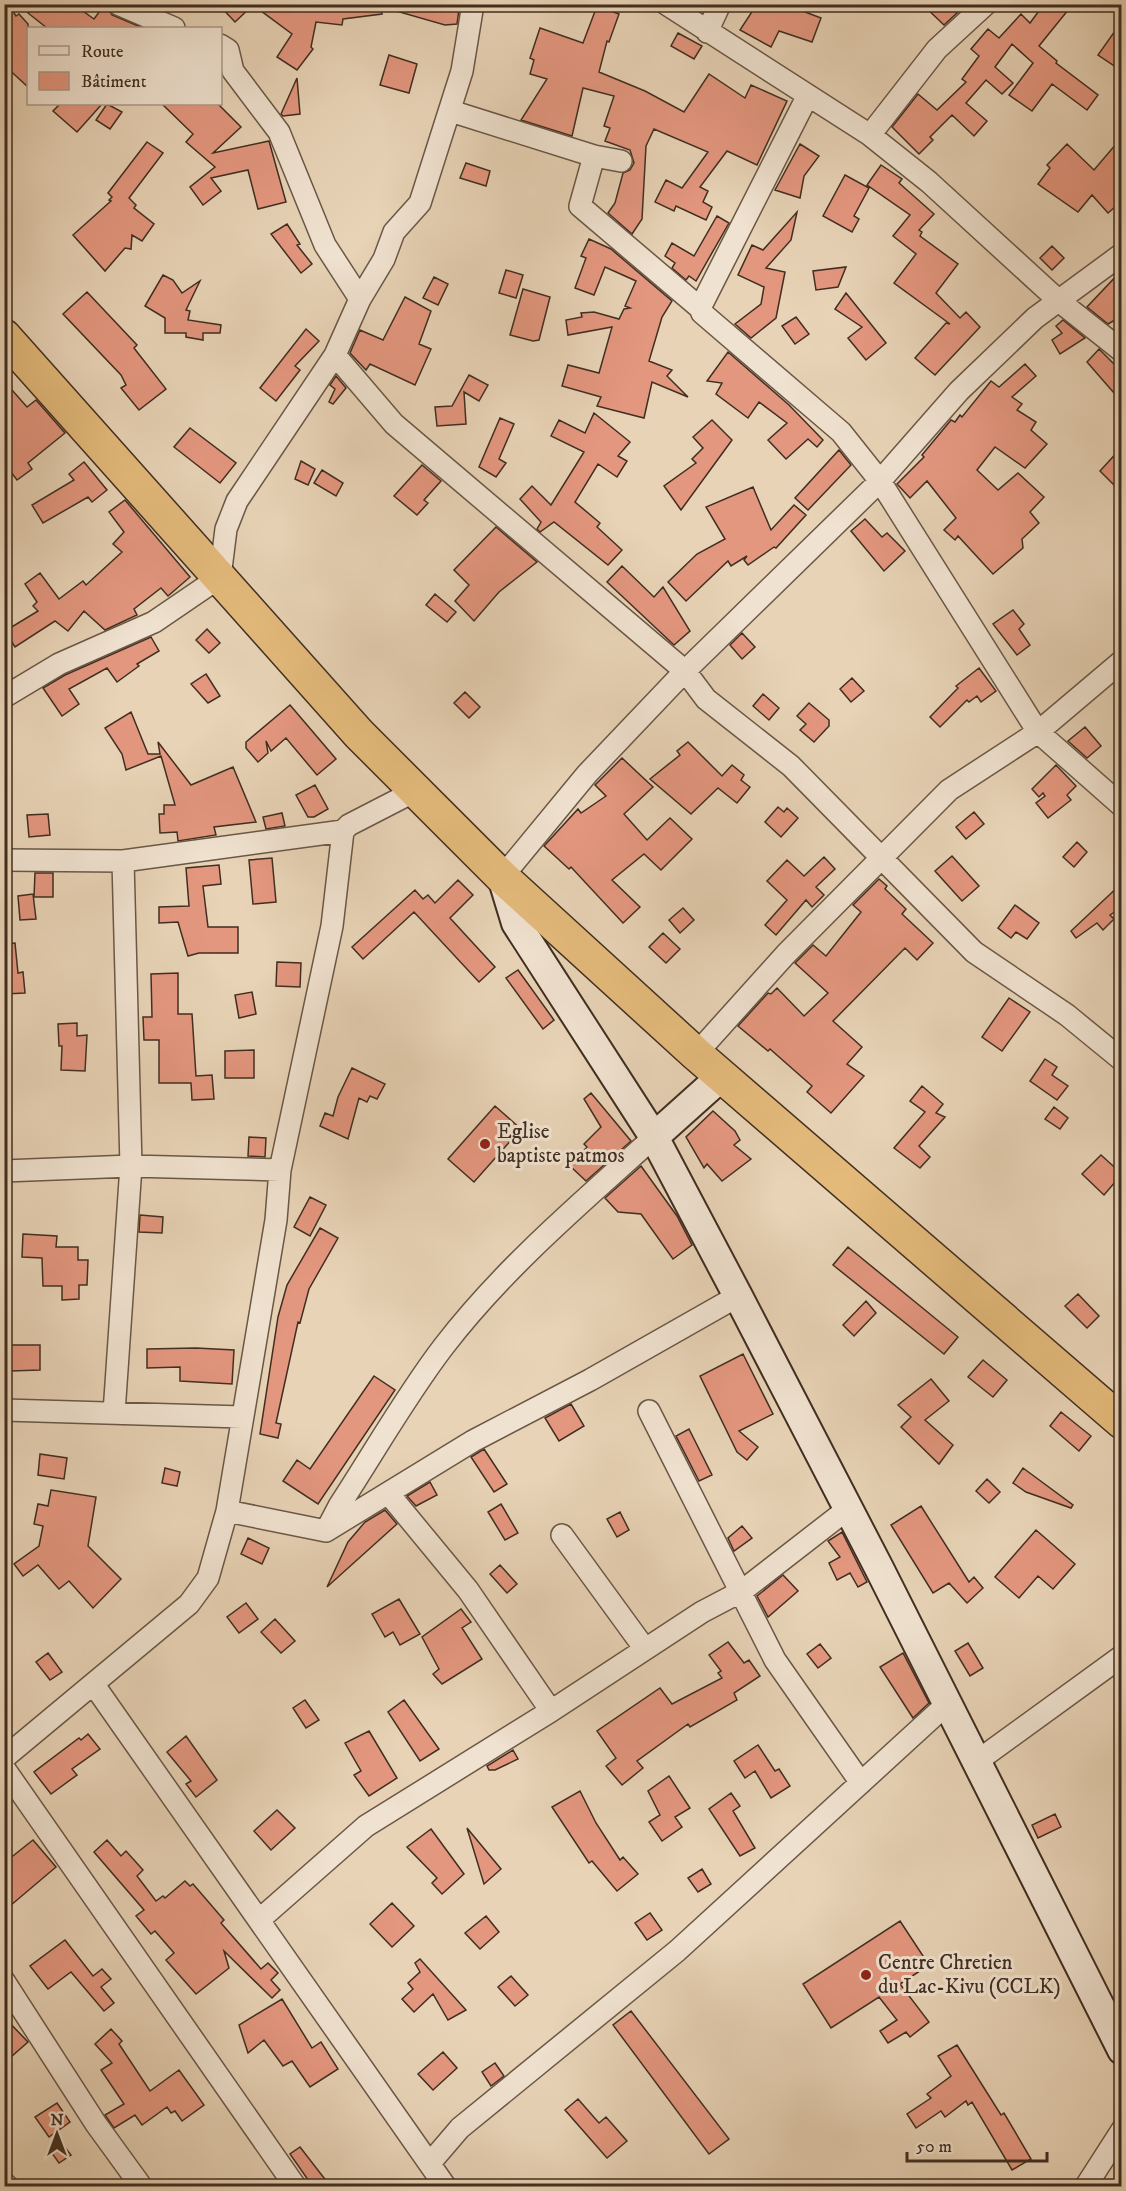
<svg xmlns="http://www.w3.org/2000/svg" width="1126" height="2191" font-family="'IM FELL DW Pica',serif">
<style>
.building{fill:#e4977f;stroke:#402e21;stroke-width:1.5}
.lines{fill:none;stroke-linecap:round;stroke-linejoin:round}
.street-casing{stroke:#6a5746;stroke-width:24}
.secondary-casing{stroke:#402e21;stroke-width:32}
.highway-casing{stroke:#402e21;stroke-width:36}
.street{stroke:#f0e2d0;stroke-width:21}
.secondary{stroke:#f0e2d0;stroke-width:28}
.highway{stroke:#e4ba7b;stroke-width:33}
.poi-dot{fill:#8f2418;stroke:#f0e2d0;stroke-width:2}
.labels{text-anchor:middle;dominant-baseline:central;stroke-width:6;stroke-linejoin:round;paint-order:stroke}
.poi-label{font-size:21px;fill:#402e21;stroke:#f0e2d0;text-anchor:start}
</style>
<rect width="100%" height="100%" fill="#e8d3b6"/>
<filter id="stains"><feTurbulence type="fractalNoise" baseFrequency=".00333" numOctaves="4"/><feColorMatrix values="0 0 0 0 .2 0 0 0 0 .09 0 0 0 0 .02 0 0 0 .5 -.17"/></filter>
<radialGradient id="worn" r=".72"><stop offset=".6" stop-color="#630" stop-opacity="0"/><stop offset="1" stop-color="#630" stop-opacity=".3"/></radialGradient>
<path class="building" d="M4 4H8L16 16 19 14 28 24V87L4 65Z
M36 4H73L94 19 105 4 112 15 143 28H47L28 13Z
M218 4H382V14L343 19 342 25 316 22 311 47 313 49 297 70 277 57 292 34 253 5 235 22Z
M389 4H437L436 8 459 9 457 24 445 25 389 9Z
M757 4H784L821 18 812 42 779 31 771 47 740 30Z
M922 4H948L957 13 944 25Z
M1044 4H1073L1039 46 1057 61 1056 63 1098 95 1087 110 1052 84 1032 111 1009 95 1033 63 1012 44 995 67 1013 83 1002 94 986 80 966 103 987 121 974 136 952 115 930 137 933 140 919 154 892 127 918 94 937 110 966 82 962 79 979 56 971 49 988 29 999 38 1021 14 1030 23Z
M597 6 619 14 609 42 607 41 599 72 645 91 684 112 709 74 745 98 751 85 787 101 757 165 727 151 700 187 708 191 703 202 712 207 706 220 676 206 674 211 655 202 666 180 682 188 708 152 654 129 646 146 642 219 632 234 608 213 615 203 623 173 630 170 634 163 630 150 605 141 610 128 604 126 614 96 583 88 572 136 521 120 547 79 530 74 534 60 530 58 540 28 583 43Z
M1122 21V71L1098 55Z
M678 33 702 46 694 59 671 46Z
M389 55 417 64 409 93 380 85Z
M297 78 300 114 283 116 281 114Z
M60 104H102L77 132 53 111Z
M107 104 122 112 110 129 96 120Z
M162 104H218L241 127 213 153 269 141 286 202 258 209 248 170 211 178 221 191 203 205 190 187 215 167 186 142 193 134Z
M1122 137V201L1108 213 1092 195 1078 212 1038 184 1050 168 1047 165 1067 144 1094 170Z
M147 142 163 153 129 198 136 205 134 208 154 224 142 241 132 235 131 249 125 248 105 271 73 235 111 201 109 200 112 197 108 193Z
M800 144 819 156 804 176 800 198 775 190Z
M466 163 490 171 486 186 460 178Z
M881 165 902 179 899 183 934 214 919 230 922 232 920 236 958 264 936 293 960 318 966 312 980 327 935 375 915 358 946 323 950 324 894 283 916 254 893 236 910 215 867 185Z
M845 175 869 188 854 216 859 219 852 232 823 216Z
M797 212 791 240 766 268 785 272 776 318 751 338 735 324 761 304 764 287 738 275 752 245 763 250Z
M717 216 729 223 696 281 689 276 686 280 672 268 675 263 665 256 672 243 694 256Z
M287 224 300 244 297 245 312 264 301 273 271 234Z
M589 239 611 249 672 301 662 317 649 361 672 370 667 376 688 397 652 382 644 418 597 406 601 397 562 386 568 365 599 373 612 327 568 335 566 320 582 317 581 313 594 312 619 319 624 309 630 308 625 306 636 281 605 267 594 295 575 288 586 258 581 256Z
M1052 246 1064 258 1052 270 1040 258Z
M846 267 838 287 816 290 813 271Z
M506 270 523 275 516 298 499 293Z
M1122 270V316L1108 324 1087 307Z
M163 275 173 280 182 293 200 281 186 310 190 311 188 320 221 325 220 333H203V340L186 337V333H165V318L145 306Z
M434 277 448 284 438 305 423 298Z
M523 289 550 297 539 340 533 341 510 335Z
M87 292 137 345 134 348 166 389 139 410 121 388 126 385 121 375 63 314Z
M846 293 886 343 866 360 848 338 862 327 835 309Z
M405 297 431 311 419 344 431 349 415 385 370 364 366 370 350 353 360 330 383 340Z
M796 317 809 334 795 344 782 326Z
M1063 320 1085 338 1060 354 1052 340 1062 333 1056 326Z
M306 329 319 341 295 366 300 370 276 401 260 388Z
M1099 349 1122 372V387L1114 393 1087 362Z
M728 352 789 405 823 440 817 447 808 439 786 459 768 440 787 423 759 402 748 418 716 394 722 383 707 381Z
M1025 364 1036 376 1012 397 1022 404 1017 410 1036 422 1031 430 1047 444 1025 468 995 447 977 470 998 490 1018 473 1044 497 1030 512 1039 523 1022 539 1023 548 993 574 958 536 955 540 944 530 956 518 927 481 910 498 897 484 924 457 922 455 951 420 955 422 960 415 962 417 991 381 999 387Z
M469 375 488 385 479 401 464 392 466 424 437 426 435 407 452 406Z
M336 376 346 388 333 404 329 402 335 389 330 385Z
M4 381 27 407 36 400 65 433 28 463 32 469 17 480 4 463Z
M594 413 630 442 618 456 627 461 617 477 598 464 575 502 600 523 597 527 622 550 608 565 554 522 540 532 537 529 541 522 520 499 532 486 551 505 584 452 551 436 559 420 585 433Z
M500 418 514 424 499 459 506 463 496 477 479 467Z
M712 420 732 440 681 510 664 486 696 463 692 459 703 448 693 437Z
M190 428 236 463 220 483 174 447Z
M1122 447V493L1100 471Z
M839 450 851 465 808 510 795 498Z
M301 461 315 469 308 485 295 479Z
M84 462 107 490 92 502 88 497 43 523 32 505 74 480 69 474Z
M422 465 441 481 424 500 428 503 417 515 394 496Z
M322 470 343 483 336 496 314 483Z
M753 487 771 530 794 505 806 515 776 548 774 547 748 565 744 560 747 556 731 566 728 561 686 601 668 582 697 554 725 539 706 507Z
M125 500 190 577 168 596 161 588 134 609 137 615 105 630 84 611 68 631 55 621 15 647 5 631 38 611 33 606 37 602 25 584 40 573 59 599 83 581 86 585 122 552 113 544 124 532 109 512Z
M865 519 882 537 887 533 905 551 884 571 851 531Z
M496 527 537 562 499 592 474 621 455 601 469 585 454 570Z
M622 566 654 597 663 587 690 631 674 645 607 582Z
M435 594 456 612 447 622 426 605Z
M1013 610 1024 624 1019 629 1030 645 1017 655 993 624Z
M207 629 220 643 209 653 196 640Z
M742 633 755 647 742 659 730 645Z
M151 637 159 651 137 664 139 666 117 682 107 668 69 689 79 704 62 716 43 688 65 675Z
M979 668 996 691 981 702 977 696 969 702 967 700 940 727 930 717 958 688 956 686Z
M206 674 220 696 208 703 191 684Z
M852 678 864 691 851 702 840 689Z
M465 692 480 707 469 718 454 703Z
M763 694 779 708 769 720 753 706Z
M809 703 829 720V726L814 742 800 730 806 724 797 716Z
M290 705 336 759 317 775 286 738 271 751 266 741 268 753 258 762 246 748V742Z
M131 712 148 754H160L158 742 191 785 233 767 256 822 214 827 216 835 178 841 177 832 160 833 159 814H164V805H175L161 756 126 770 122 754 105 728Z
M1085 727 1101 746 1087 758 1068 741Z
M688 742 722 776 732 765 744 775 741 780 750 787 737 803 718 788 691 814 650 779 680 755 677 751Z
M622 758 653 787 624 814 647 840 670 818 692 839 661 870 644 854 612 880 640 907 623 923 571 867 569 869 544 846 578 809 581 813 606 796 595 785Z
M1056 765 1076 786 1067 795 1071 800 1048 818 1036 803 1045 796 1043 793 1039 797 1032 789Z
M315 785 328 809 314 817H308L296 795Z
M778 807 784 812 787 808 798 818 781 837 765 822Z
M974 812 984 824 966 839 956 827Z
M282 813 285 826 266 829 263 817Z
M48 814 50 835 29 837 27 815Z
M1077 842 1087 852 1074 867 1063 857Z
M952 856 979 886 962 901 935 871Z
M824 857 835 869 816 887 824 895 812 907 806 900 776 935 765 925 787 900 767 881 787 860 804 876Z
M272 858 276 902 253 904 249 860Z
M219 865 221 884 203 886 208 927H238V953H199L188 956 178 922 159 923V907L189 906 186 868Z
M35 873H53V897H34Z
M879 879 887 886 885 889 906 909 902 914 933 943 917 960 905 948 833 1021 862 1047 847 1064 864 1076 831 1113 807 1092 812 1086 770 1049 768 1051 738 1026 768 993 771 994 777 988 804 1016 828 993 795 963 813 945 826 956 861 912 853 905Z
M458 880 473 895 450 918 495 967 479 982 414 912 363 959 352 947 415 890 423 899 428 895 435 903Z
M1122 883V907L1110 915 1114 919 1103 930 1097 923 1076 938 1071 931Z
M33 894 36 919 20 920 18 896Z
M1015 905 1039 923 1027 939 1016 932 1011 938 998 928Z
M683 908 694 920 680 933 669 920Z
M663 933 680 949 666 963 649 947Z
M15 943 18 973 23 972 25 993 4 994V944Z
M277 962 301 963 300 987 276 986Z
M518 970 554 1020 543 1029 506 978Z
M178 973V1014H192L196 1076 212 1075 214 1099 192 1100 191 1083H159V1040H144L143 1017H152L151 974Z
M252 992 256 1014 239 1018 235 995Z
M1009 998 1030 1012 1002 1051 982 1037Z
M77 1023V1036L87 1035 85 1071 61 1070 62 1046H59L58 1024Z
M254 1050V1078H225V1051Z
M1045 1059 1057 1067 1052 1075 1068 1086 1057 1100 1030 1081Z
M352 1068 385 1084 377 1099 370 1096 367 1102 359 1098 348 1139 320 1126 325 1113 333 1116 338 1097Z
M922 1086 943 1104 936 1113 945 1117 919 1146 930 1157 920 1168 894 1148 925 1112 910 1101Z
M591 1093 631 1141 586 1181 570 1166 587 1147 584 1144 601 1127 584 1099Z
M495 1106 521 1129 474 1182 448 1159Z
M1054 1107 1068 1118 1060 1129 1045 1119Z
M713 1111 735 1131 740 1140 734 1145 751 1159 722 1181 707 1164 704 1168 686 1137Z
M249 1137 266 1138 265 1157 248 1156Z
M1101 1155 1122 1174 1104 1195 1082 1174Z
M641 1166 677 1216 692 1245 673 1259 641 1214 618 1212 605 1198Z
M310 1197 326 1205 310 1236 294 1227Z
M140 1215 163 1217 162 1233 139 1232Z
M320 1228 338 1238 309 1289 300 1323 298 1322 276 1423 281 1424 278 1438 260 1434 278 1317 287 1285Z
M23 1234 57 1236 56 1247H78V1260H88L87 1285H79V1299L62 1300V1286H43L42 1258 22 1257Z
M848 1247 958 1337 944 1354 833 1265Z
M1078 1294 1099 1316 1087 1328 1065 1306Z
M866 1301 876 1313 854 1336 843 1325Z
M10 1345H40V1370L10 1371Z
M196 1348 234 1350 232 1384 180 1381V1367L147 1368V1349Z
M743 1354 773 1414 739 1431 758 1447 747 1460 737 1452 700 1376Z
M983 1360 1007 1380 993 1397 968 1377Z
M374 1376 395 1390 318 1504 283 1481 297 1460 310 1469Z
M931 1379 949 1401 925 1420 953 1445 939 1464 901 1427 911 1417 898 1405Z
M571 1404 584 1426 559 1441 545 1418Z
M1061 1412 1091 1436 1079 1451 1050 1426Z
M689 1429 712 1475 699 1481 676 1436Z
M484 1449 507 1484 494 1492 471 1457Z
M40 1454 67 1458 64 1479 38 1475Z
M165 1468 180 1472 177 1486 162 1483Z
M1023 1468 1073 1505 1071 1508 1026 1492 1013 1483Z
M987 1479 1000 1492 989 1503 976 1491Z
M430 1482 437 1495 416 1506 407 1496Z
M51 1490 96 1497 88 1546 121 1579 93 1608 69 1581 59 1589 38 1565 23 1576 14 1564 39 1546 43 1526 34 1524 38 1504 48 1506Z
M501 1504 518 1533 505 1540 488 1512Z
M921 1506 969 1582 974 1577 983 1588 967 1603 949 1583 933 1593 891 1525Z
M385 1510 397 1524 327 1587 348 1542 365 1522Z
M620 1512 629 1530 617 1537 607 1519Z
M742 1526 752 1538 734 1551 728 1538Z
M1036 1530 1075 1564 1053 1589 1038 1576 1019 1598 995 1577Z
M842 1532 867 1582 858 1587 850 1573 837 1580 829 1563 840 1557 828 1541Z
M248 1538 269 1548 262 1564 241 1554Z
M500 1565 517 1584 507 1593 490 1574Z
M783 1575 798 1591 768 1617 757 1596Z
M399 1599 420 1634 400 1645 393 1632 385 1637 372 1614Z
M246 1603 258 1619 239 1633 227 1617Z
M461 1609 471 1622 462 1628 482 1659 442 1684 433 1674 439 1669 422 1637Z
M275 1619 295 1641 281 1653 261 1632Z
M728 1642 744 1663 749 1660 760 1676 734 1693 737 1700 690 1727 688 1724 637 1761 643 1768 622 1785 606 1766 616 1758 597 1731 660 1688 672 1704 722 1678 718 1673 721 1671 709 1655Z
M968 1643 983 1668 970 1676 955 1651Z
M820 1644 831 1658 818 1668 807 1654Z
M48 1653 62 1672 50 1680 36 1662Z
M903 1653 929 1703 913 1718 880 1667Z
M305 1700 319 1720 306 1728 293 1708Z
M404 1700 439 1749 420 1761 388 1712Z
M369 1731 397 1778 369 1796 354 1775 361 1771 345 1743Z
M88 1734 100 1749 72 1769 77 1775 51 1794 34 1772 79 1738 81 1740Z
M186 1736 217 1780 196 1797 186 1784 191 1781 167 1752Z
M758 1745 775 1771 779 1769 790 1786 771 1798 755 1771 745 1778 734 1761Z
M513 1750 518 1759 495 1770H489L487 1766Z
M669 1776 690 1808 675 1817 682 1827 662 1841 649 1822 660 1815 648 1791Z
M580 1791 596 1823 620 1860 623 1857 638 1874 617 1891 592 1861 589 1863 552 1807Z
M731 1793 740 1806 733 1811 755 1848 740 1856 709 1809Z
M277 1810 295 1828 271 1850 254 1831Z
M1055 1814 1061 1827 1038 1838 1032 1825Z
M467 1828 501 1869 484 1884Z
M431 1829 464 1874 442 1894 432 1883 437 1878 407 1847Z
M33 1840 56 1867 4 1911V1863Z
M107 1840 121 1856 126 1851 143 1870 137 1876 156 1901 163 1896 165 1898 185 1881 190 1886 193 1884 224 1920 221 1923 261 1969 268 1963 278 1973 271 1980 280 1990 272 1998 224 1951 229 1968 196 1994 166 1960 174 1953 155 1931 151 1934 136 1916 144 1910 94 1852Z
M702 1869 711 1884 698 1892 688 1878Z
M392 1903 414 1926 392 1947 370 1924Z
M650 1913 662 1930 647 1940 635 1923Z
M486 1916 499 1932 480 1949 465 1933Z
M900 1921 929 1965 900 1984 929 2022 910 2037 906 2032 888 2043 880 2031 897 2020 879 1997 831 2028 803 1984Z
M65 1940 93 1976 102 1969 111 1979 101 1987 114 2003 104 2011 71 1972 48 1989 30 1966Z
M420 1959 466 2010 448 2020 433 1994 414 2012 402 1999 413 1989 408 1983 420 1972 415 1963Z
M511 1976 528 1995 515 2006 498 1987Z
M282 1999 312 2048 321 2042 338 2069 310 2087 292 2061 283 2066 264 2040 248 2053 239 2025Z
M631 2011 729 2139 709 2154 613 2025Z
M4 2017 28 2042 4 2063Z
M111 2029 122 2041 119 2044 150 2091 179 2070 204 2105 182 2121 175 2111 171 2113 167 2107 142 2125 135 2115 114 2128 105 2115 124 2104 101 2070 112 2063 95 2044Z
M957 2045 1001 2115 1004 2113 1031 2159 1012 2170 972 2102 968 2105 966 2101 945 2117 941 2111 916 2128 907 2114 931 2098 927 2094 951 2076 938 2056Z
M443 2052 457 2068 433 2090 418 2074Z
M495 2063 504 2076 491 2086 482 2072Z
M578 2099 599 2123 606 2117 627 2141 607 2158 565 2110Z
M57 2103 70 2122 49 2137 35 2117Z
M60 2141 71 2155 59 2163 49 2149Z
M300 2147 331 2187H313L290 2154Z"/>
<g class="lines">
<defs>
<path id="street" d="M118 4 174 28
M666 4 870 135 929 182 1059 301 1122 351
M707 32 720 4
M807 97 700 308 702 313 841 432 880 481 1038 732 1122 806
M448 115 457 113 594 156 621 161
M870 135 937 49 986 4
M594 156 580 206 700 308
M360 299 384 259 394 232 420 203 462 71 473 4
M335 355 394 424 685 671 706 699 791 766 974 952 1067 1015 1122 1060
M4 697 59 664 154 622 220 577 226 529 237 501 335 355 360 299 325 245 279 132 233 71 228 50 220 45
M4 860 123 861 343 831
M502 877 587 774 685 671 880 481 959 391 1035 318 1122 254
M696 1054 786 954 949 790 1038 732 1122 661
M4 1171 131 1166 280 1170
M4 1410 242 1417
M649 1411 775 1660 861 1783
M114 1413 131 1166 123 861
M388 1493 468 1590 551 1711
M227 1511 326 1531 473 1441 590 1380 738 1296
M326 1531 339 1506C373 1454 407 1394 444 1346 504 1268 581 1203 654 1137
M562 1535 645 1649
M94 1685 445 2186
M4 1758 189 1604 208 1578 227 1511 276 1220 280 1170 332 926 343 831 349 825 417 790
M976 1762 1122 1656
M4 1768 295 2186
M259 1920 366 1826 551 1711 702 1612 742 1591 849 1508
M4 1981 96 2124 141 2186
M430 2163 460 2128 677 1951 947 1704
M4 2183 7 2186
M1086 2186 1122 2130"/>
<path id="secondary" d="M502 877 516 923 654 1137 738 1296 879 1568 1122 2050
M654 1137 722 1076"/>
<path id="highway" d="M4 336 359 734 502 877 696 1054 1122 1422"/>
</defs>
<use href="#street" class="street-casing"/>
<use href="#secondary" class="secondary-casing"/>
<use href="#highway" class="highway-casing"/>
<use href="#street" class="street"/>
<use href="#secondary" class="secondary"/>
<use href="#highway" class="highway"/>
</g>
<g class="poi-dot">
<circle cx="485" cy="1144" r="6"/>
<circle cx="866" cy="1975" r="6"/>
</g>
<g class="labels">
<g class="poi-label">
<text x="497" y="1132">Eglise<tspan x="497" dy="24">baptiste patmos</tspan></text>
<text x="878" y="1963">Centre Chretien<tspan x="878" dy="24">du Lac-Kivu (CCLK)</tspan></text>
</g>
</g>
<rect width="1126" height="2191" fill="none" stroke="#e8d3b6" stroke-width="24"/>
<rect x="6" y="6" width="1114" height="2179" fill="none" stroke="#402e21" stroke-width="3"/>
<rect x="12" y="12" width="1102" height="2167" fill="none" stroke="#402e21" stroke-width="1.5"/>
<rect x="27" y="27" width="195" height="78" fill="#f0e2d0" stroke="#aa9a8a" stroke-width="1.5"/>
<rect x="39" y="46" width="30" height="9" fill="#f0e2d0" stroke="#aa9a8a" stroke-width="1.5"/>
<text x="81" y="57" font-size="18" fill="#402e21">Route</text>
<rect x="39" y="72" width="30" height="18" fill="#e4977f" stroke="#aa9a8a" stroke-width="1.5"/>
<text x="81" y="87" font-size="18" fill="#402e21">Bâtiment</text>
<g transform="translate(57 2134)" stroke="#f0e2d0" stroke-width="4.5" paint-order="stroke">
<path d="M0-4.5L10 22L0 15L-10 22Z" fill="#402e21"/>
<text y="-9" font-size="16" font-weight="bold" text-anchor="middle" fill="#402e21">N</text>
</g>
<path d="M907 2152v9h140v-9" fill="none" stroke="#402e21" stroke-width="3"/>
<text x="916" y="2152" font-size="18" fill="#402e21" stroke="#f0e2d0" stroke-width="4.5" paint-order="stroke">50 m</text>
<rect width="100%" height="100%" filter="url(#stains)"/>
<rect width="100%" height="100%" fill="url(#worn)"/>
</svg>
